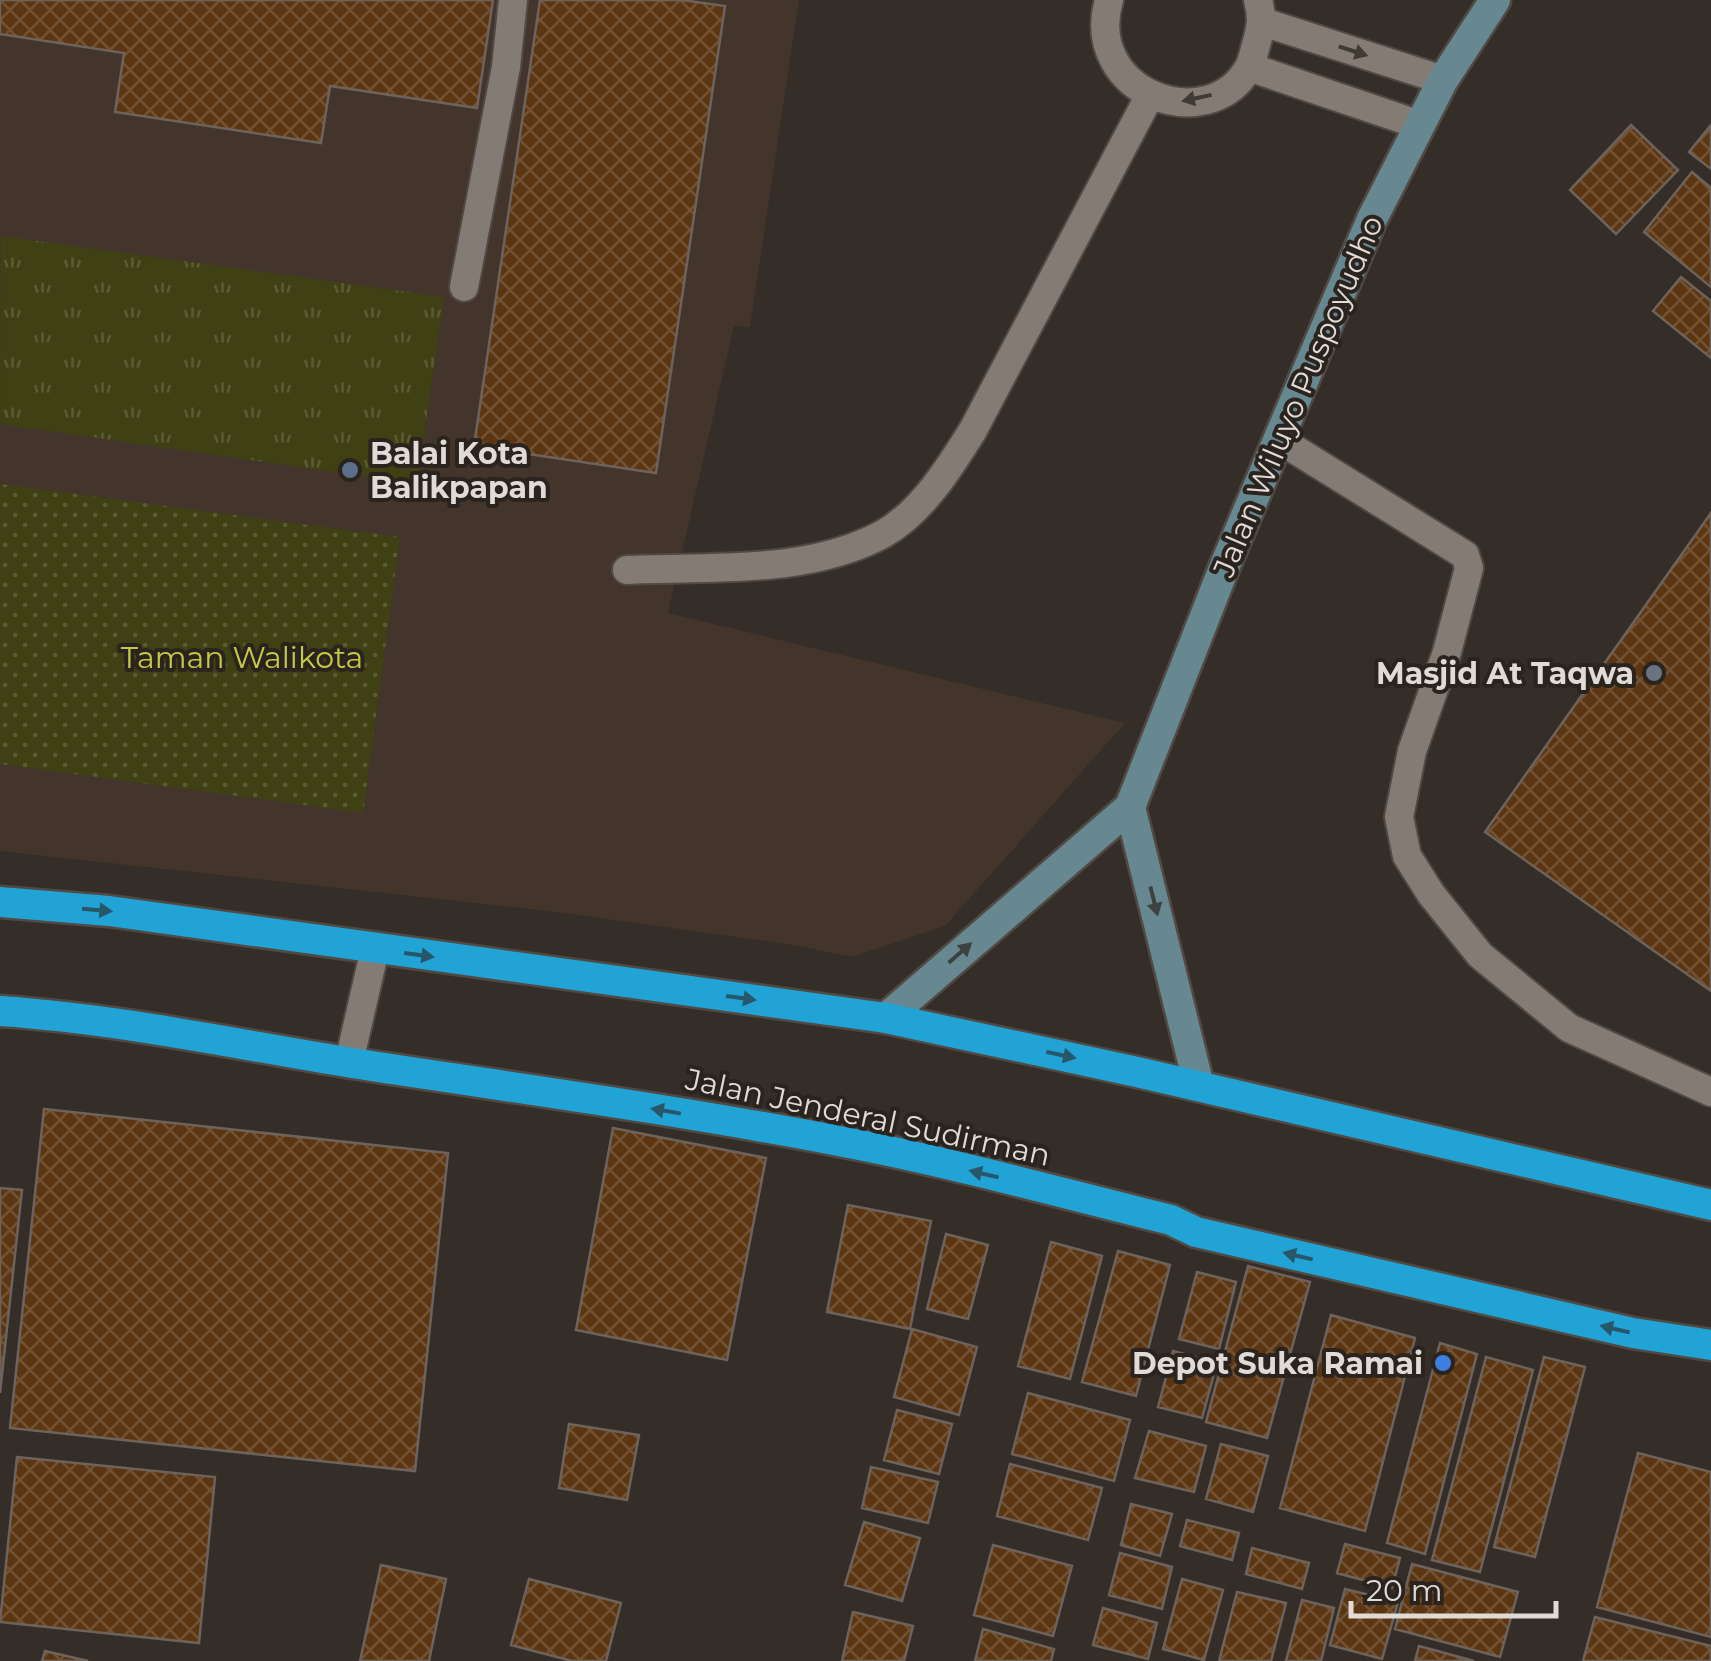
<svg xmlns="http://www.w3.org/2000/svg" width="1711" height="1661" font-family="Montserrat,sans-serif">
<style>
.built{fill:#43352b}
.grass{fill:url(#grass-tufts)}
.garden{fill:url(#garden-dots)}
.building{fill:url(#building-cross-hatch);stroke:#6d635c;stroke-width:2.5}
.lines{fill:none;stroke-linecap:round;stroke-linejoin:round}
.lane-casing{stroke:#504944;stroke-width:32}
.secondary-casing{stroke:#504944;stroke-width:35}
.highway-casing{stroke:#504944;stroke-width:35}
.lane{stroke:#847b74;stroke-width:28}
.secondary{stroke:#678791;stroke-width:30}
.highway{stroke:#22a3d6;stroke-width:30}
.oneway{fill:#413a34}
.oneway2{fill:#3d4240}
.oneway3{fill:#275768}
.service-dot{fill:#5c6f8a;stroke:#2b241e;stroke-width:4}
.worship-dot{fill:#6b7280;stroke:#2b241e;stroke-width:4}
.shop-dot{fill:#3f7fe0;stroke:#2b241e;stroke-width:4}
.labels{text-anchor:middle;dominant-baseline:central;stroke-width:8;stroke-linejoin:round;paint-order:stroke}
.street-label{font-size:30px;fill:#e1dbd7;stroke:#2b241e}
.poi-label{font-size:30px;font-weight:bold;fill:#e1dbd7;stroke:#2b241e;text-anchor:end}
.park-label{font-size:30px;fill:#c6c942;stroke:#2b241e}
</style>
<defs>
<pattern id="grass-tufts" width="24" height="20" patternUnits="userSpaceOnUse" patternTransform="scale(2.5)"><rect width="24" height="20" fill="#3f4013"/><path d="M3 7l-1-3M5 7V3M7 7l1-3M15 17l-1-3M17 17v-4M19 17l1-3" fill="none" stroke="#5a5b35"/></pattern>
<pattern id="garden-dots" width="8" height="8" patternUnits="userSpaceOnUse" patternTransform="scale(2.5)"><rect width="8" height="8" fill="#3f4013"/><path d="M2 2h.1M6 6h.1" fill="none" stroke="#5a5b35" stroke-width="1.8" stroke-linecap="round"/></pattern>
<pattern id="building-cross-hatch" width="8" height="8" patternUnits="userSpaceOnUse" patternTransform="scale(2.5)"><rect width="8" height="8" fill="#5c3612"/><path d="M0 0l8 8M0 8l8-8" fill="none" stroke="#735234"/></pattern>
</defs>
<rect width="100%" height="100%" fill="#352d27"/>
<path class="built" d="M0 0H799L750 327 734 326 668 613 1125 723 945 926 852 957 788 944 549 911 0 851Z"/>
<path class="grass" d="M1 236 444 297 417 484 0 424Z"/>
<path class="garden" d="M0 484 400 537 363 813 0 764Z"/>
<path class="building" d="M0 0H493L477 108 330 86 321 143 115 112 124 53 0 34Z
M540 0H682L725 6 656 473 474 446Z
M1631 125 1678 170 1616 234 1570 190Z
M1711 125V169L1689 152Z
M1692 172 1711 188V287L1644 232Z
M1681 277 1711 301V358L1653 311Z
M1711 513V991L1485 832Z
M44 1109 448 1153 415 1471 10 1428Z
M613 1128 766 1158 727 1360 576 1330Z
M0 1188 22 1190 0 1393Z
M848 1205 931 1221 910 1329 827 1312Z
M946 1234 988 1245 968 1319 927 1309Z
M1051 1242 1102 1256 1070 1379 1018 1366Z
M1118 1251 1170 1265 1136 1396 1082 1382Z
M1248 1266 1310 1282 1267 1438 1206 1422Z
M1197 1272 1236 1282 1219 1349 1179 1339Z
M1331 1315 1415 1338 1365 1531 1280 1508Z
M912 1329 977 1347 959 1415 894 1397Z
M1440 1343 1477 1354 1425 1554 1387 1543Z
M1173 1351 1217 1363 1202 1418 1158 1407Z
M1486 1357 1533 1370 1480 1572 1432 1560Z
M1544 1357 1585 1367 1535 1557 1494 1547Z
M1028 1393 1130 1420 1114 1481 1012 1454Z
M897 1410 952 1424 939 1474 884 1460Z
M569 1424 639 1435 627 1500 559 1488Z
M1149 1431 1206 1446 1194 1492 1135 1478Z
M1221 1444 1268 1456 1253 1512 1206 1499Z
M1638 1453 1711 1472V1637L1597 1607Z
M17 1457 215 1477 199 1643 0 1622Z
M1010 1464 1102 1488 1088 1540 997 1516Z
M871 1467 938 1482 928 1523 862 1508Z
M1131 1504 1172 1514 1160 1556 1121 1545Z
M1187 1520 1239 1533 1232 1560 1180 1546Z
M864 1522 920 1538 902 1601 845 1585Z
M1345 1544 1400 1558 1392 1588 1337 1573Z
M993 1545 1072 1566 1053 1636 974 1615Z
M1252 1548 1309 1563 1302 1589 1246 1574Z
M1120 1553 1172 1567 1162 1609 1109 1595Z
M1412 1564 1518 1592 1500 1657 1395 1629Z
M381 1565 446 1579 429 1661H360Z
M529 1579 621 1603 606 1661H572L511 1645Z
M1182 1579 1223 1590 1204 1660 1163 1649Z
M1345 1589 1398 1602 1382 1659 1330 1645Z
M1237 1592 1286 1603 1271 1661H1219Z
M1302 1600 1334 1608 1321 1661H1286Z
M1103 1608 1157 1623 1148 1659 1093 1645Z
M853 1612 913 1626 904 1661H842Z
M1595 1617 1711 1646V1661H1583Z
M983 1629 1054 1649 1051 1661H975Z
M1419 1646 1474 1661H1415Z
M45 1651 88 1661H42Z"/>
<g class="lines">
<defs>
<path id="lane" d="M1109 0C1082 93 1209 139 1249 67 1252 61 1254 52 1256 45 1261 28 1263 18 1258 0
M1263 22 1443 80
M1249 67 1420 125
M464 287 506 67 513 0
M1278 439 1465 555 1469 568 1447 652 1412 751 1399 817 1407 856 1431 894 1480 955 1569 1028 1711 1092
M627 570C711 566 807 575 883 534 922 512 950 467 973 430L1150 95
M349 1062 375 949"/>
<path id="secondary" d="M1130 807 1199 1086
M886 1018 1130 807 1226 563 1372 219 1443 80 1495 0"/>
<path id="highway" d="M0 902 109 911 886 1018 1137 1072 1711 1205
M0 1011C119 1019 235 1044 352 1063 515 1088 678 1110 839 1141 951 1162 1061 1193 1171 1220L1196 1232 1633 1333 1711 1345"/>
</defs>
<use href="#lane" class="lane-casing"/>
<use href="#secondary" class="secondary-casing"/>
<use href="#highway" class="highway-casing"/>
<use href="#lane" class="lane"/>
<use href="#secondary" class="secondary"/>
<use href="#highway" class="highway"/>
</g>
<defs><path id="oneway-solid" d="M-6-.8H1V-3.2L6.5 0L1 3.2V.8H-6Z" transform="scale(2.5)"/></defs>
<g class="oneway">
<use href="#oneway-solid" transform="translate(1353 51) rotate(18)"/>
<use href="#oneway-solid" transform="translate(1197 98) rotate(168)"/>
</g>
<g class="oneway2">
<use href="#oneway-solid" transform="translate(1154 901) rotate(76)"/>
<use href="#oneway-solid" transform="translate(960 953) rotate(-41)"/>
</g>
<g class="oneway3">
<use href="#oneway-solid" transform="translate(97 910) rotate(5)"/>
<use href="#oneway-solid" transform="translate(419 955) rotate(8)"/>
<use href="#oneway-solid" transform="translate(741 998) rotate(8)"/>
<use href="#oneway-solid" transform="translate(1061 1055) rotate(12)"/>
<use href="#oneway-solid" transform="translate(666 1111) rotate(-170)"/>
<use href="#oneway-solid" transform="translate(984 1174) rotate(-167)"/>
<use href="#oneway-solid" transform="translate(1298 1256) rotate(-167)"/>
<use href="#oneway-solid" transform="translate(1615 1329) rotate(-167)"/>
</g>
<circle class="service-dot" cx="350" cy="470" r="10"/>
<circle class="worship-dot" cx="1654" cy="673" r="10"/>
<circle class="shop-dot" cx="1443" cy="1363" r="10"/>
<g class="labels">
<g class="street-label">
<text transform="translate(1298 396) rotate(-67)">Jalan Wiluyo Puspoyudho</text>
<text transform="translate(868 1117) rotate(12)">Jalan Jenderal Sudirman</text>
</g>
<g class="poi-label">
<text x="370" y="453" text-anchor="start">Balai Kota<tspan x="370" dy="34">Balikpapan</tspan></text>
<text x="1634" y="673">Masjid At Taqwa</text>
<text x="1423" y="1363">Depot Suka Ramai</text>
</g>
<g class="park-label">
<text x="242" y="657">Taman Walikota</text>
</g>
</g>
<path d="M1351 1601v15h205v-15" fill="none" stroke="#e1dbd7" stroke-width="5"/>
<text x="1366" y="1601" font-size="30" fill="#e1dbd7" stroke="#2b241e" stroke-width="8" paint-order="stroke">20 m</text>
</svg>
